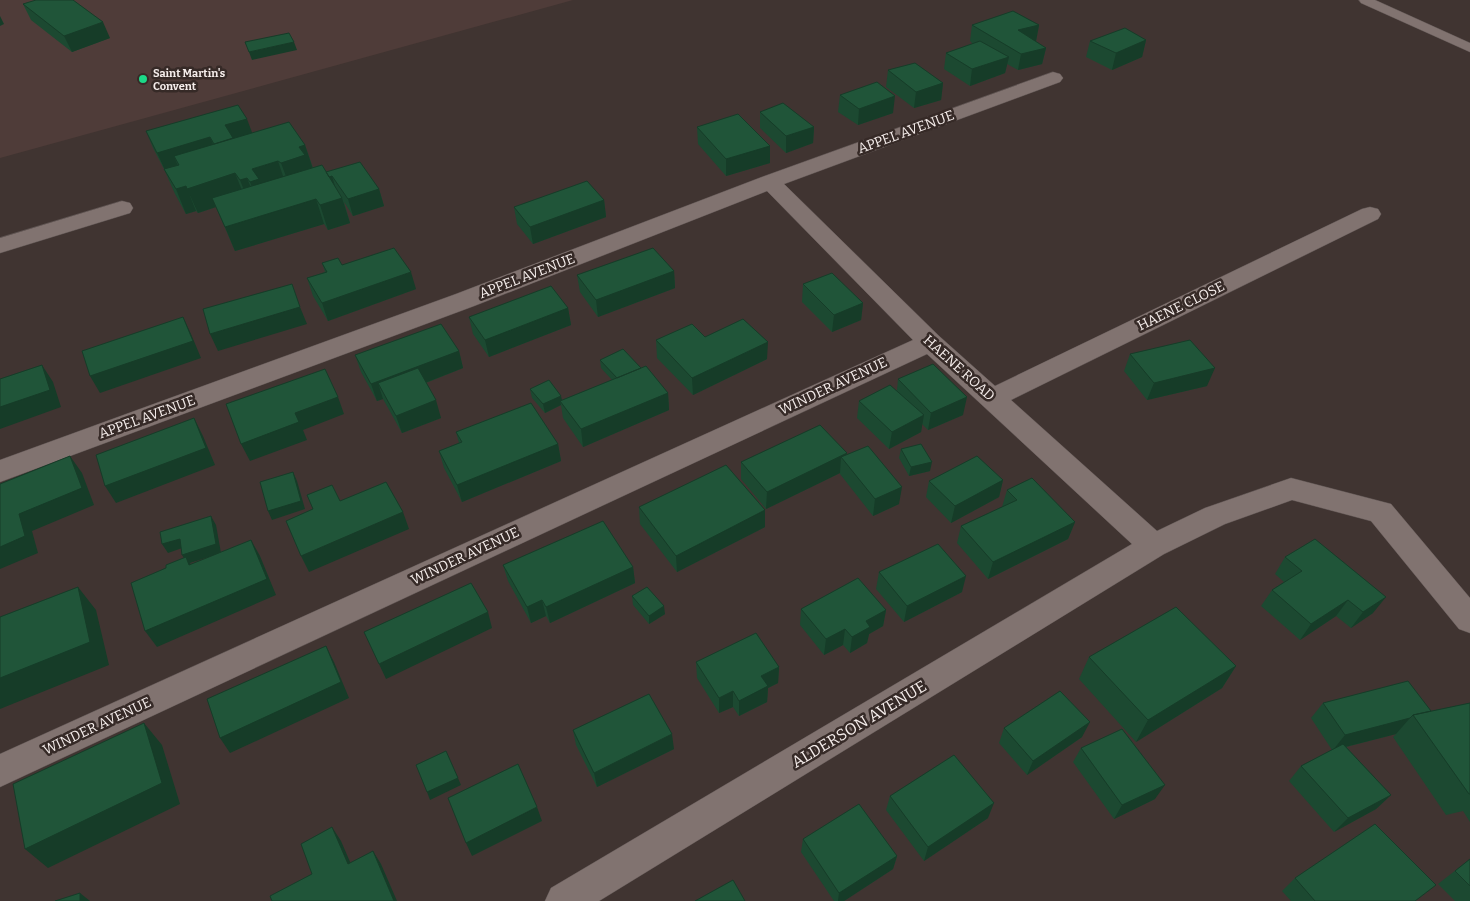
<svg xmlns="http://www.w3.org/2000/svg" width="1470" height="901" font-family="Bitter,serif">
<style>
.built{fill:#4f3c39}
.lines{fill:none;stroke-linecap:round;stroke-linejoin:round}
.lane-casing{stroke:#5c5250;stroke-width:1}
.street-casing{stroke:#5c5250;stroke-width:1}
.lane{fill:#817370;fill-rule:evenodd}
.street{fill:#817370;fill-rule:evenodd}
.wall{fill:#1c4931}
.shaded-wall{fill:#163c28}
.building{fill:#205539;stroke:#163c28}
.poi-dot{fill:#1cd988;stroke:#362a27;stroke-width:2}
.labels{text-anchor:middle;dominant-baseline:central;stroke-width:5;stroke-linejoin:round;paint-order:stroke}
.far-poi-label{font-size:11px;font-weight:bold;fill:#f6eeec;stroke:#362a27;text-anchor:start}
.street-label{font-size:14px;fill:#f6eeec;stroke:#362a27}
.near-street-label{font-size:16px;fill:#f6eeec;stroke:#362a27}
</style>
<rect width="100%" height="100%" fill="#403431"/>
<path class="built" d="M0 0H573L0 158Z"/>
<g class="lines">
<defs>
<path id="lane" d="M1359 0H1375L1470 43V52L1361 3Z"/>
<path id="street" d="M1053 72 1060 74 1063 78 1060 82 784 184 939 336 995 386 1362 209 1370 207 1378 209 1381 214 1378 219 1011 400 1157 531 1205 508 1291 478 1391 504 1470 598V633L1459 629 1371 521 1292 500 1225 524 1164 554 599 901H545L551 888 1132 544 927 354 0 787V754L913 340 767 191 474 306 0 482V460L456 294 762 177Z
M122 201 130 203 133 208 130 213 0 253V238Z"/>
</defs>
<use href="#lane" class="lane-casing"/>
<use href="#street" class="street-casing"/>
<use href="#lane" class="lane"/>
<use href="#street" class="street"/>
</g>
<path class="wall" d="M23 4 110 38 72 52 31 20Z
M972 25H1039L1036 41H1035L1046 48 1042 64 1018 70 1007 64 1005 73 970 86 944 69 946 53 973 44 970 41Z
M1146 40 1142 57 1112 70 1086 57 1090 41Z
M888 70 943 83 941 100 914 108 886 87Z
M840 95 893 113 858 125 838 112Z
M760 112 814 127 813 143 786 153 760 128Z
M697 127 770 146V163L726 176 698 144Z
M146 131 252 133 305 145 313 168 379 189 384 206 353 216 344 202 350 223 328 230 324 224 235 251 216 207 198 213 196 211 186 214 175 194 164 169 153 148Z
M604 200 606 217 533 244 517 224 514 207Z
M322 263 342 265 416 289 328 321 313 296 307 278 325 272Z
M674 271 675 288 598 317 580 292 577 275Z
M803 284 863 303 861 320 832 332 802 302Z
M568 308 571 325 489 357 473 334 469 317Z
M705 337 767 359 693 395 657 358 656 340Z
M459 351 463 368 426 383 441 418 402 433 383 399 377 401 361 372 355 355Z
M1130 354 1207 386 1147 400 1124 371Z
M600 360 641 368 668 393 669 410 583 447 563 418 561 405 545 413 532 398 530 389 562 400 612 380 601 368Z
M898 379 963 415 928 430 922 424 921 432 889 449 857 418 859 401 897 390Z
M456 432 558 444 561 461 462 502 444 468 439 451 459 443Z
M901 449 930 471 909 476 899 458Z
M846 455 899 504 873 516 840 474V473L766 509 741 479V462Z
M1003 480 999 497 951 523 926 497 929 481Z
M1007 490 1075 522 1068 539 988 579 957 543 961 526 1002 507Z
M639 507 765 527 677 572 640 524Z
M1285 557 1373 613 1351 628 1336 616 1300 640 1261 606 1272 590 1284 582 1275 574Z
M503 565 633 567 635 583 550 623 546 616 531 623 508 581Z
M879 572 962 592 904 622 876 589Z
M632 596 665 614 649 624 633 605Z
M801 609 886 610 883 626 869 634 867 643 850 653 843 645 824 655 800 625Z
M1089 657 1236 666 1222 688 1136 742 1079 679Z
M696 662 779 667 778 683 768 688 767 702 739 716 733 707 719 713 697 678Z
M1323 703 1431 711 1470 703V822L1463 811 1446 815 1393 737 1396 734 1346 747 1391 795 1376 809 1334 832 1289 781 1301 766 1332 750 1311 718Z
M1004 728 1082 737 1027 775 999 743Z
M573 730 674 749 597 787 576 745Z
M1081 748 1155 799 1114 819 1073 762Z
M890 796 988 818 924 861 886 810Z
M803 839 897 856 893 869 844 901H834L801 852Z
M1470 859V901H1455L1438 884Z
M1295 878 1416 901H1291L1282 891Z"/>
<path class="shaded-wall" d="M0 16 4 24 0 26Z
M103 22 110 38 72 52 64 36Z
M1039 25 1036 41 1015 46 1018 30Z
M1146 40 1142 57 1112 70 1116 53Z
M294 42 297 50 252 60 249 52Z
M1046 48 1042 64 1018 70 1021 54Z
M1009 57 1005 73 970 86 972 69Z
M943 83 941 100 914 108 916 92Z
M895 96 893 113 858 125 859 109Z
M247 119 253 135 231 142 225 125Z
M814 127 813 143 786 153V136Z
M210 137 217 154 174 156 178 166 165 170 157 153Z
M305 145 313 169 290 187 281 163 299 147Z
M770 146V163L726 176V159Z
M278 161 286 185 260 207 250 182 252 169Z
M235 173 245 198H212L216 207 198 213 187 189Z
M332 176 337 193 327 177Z
M247 178 257 203 250 205 240 180Z
M186 186 196 211 186 214 176 189Z
M379 189 384 206 353 216 348 199Z
M342 198 350 223 328 230 320 205Z
M316 199 324 224 235 251 225 227Z
M604 200 606 217 533 244 530 227Z
M674 271 675 288 598 317 596 300Z
M411 272 416 289 328 321 322 303Z
M863 303 861 320 832 332 834 315Z
M300 307 307 324 218 351 210 334Z
M568 308 571 325 489 357 485 340Z
M183 317 191 334 201 358 100 393 90 376Z
M768 342 767 359 693 395 692 378Z
M459 351 463 368 386 398 378 383 383 399 377 401 371 384Z
M42 365 53 382 61 407 0 429V407Z
M1215 368 1207 386 1147 400 1154 383Z
M668 393 669 410 583 447 581 429Z
M561 396 563 404 560 401 561 405 545 413 543 404Z
M338 397 344 414 303 430 307 440 250 461 241 444 295 413Z
M967 397 963 415 928 430 931 413Z
M436 400 441 418 402 433 396 416Z
M924 415 921 432 889 449 892 432Z
M194 418 203 436 215 465 116 503 105 486Z
M558 444 561 461 462 502 457 485Z
M847 453 846 462 841 457 840 473 766 509 767 492Z
M70 456 82 473 94 505 32 531 38 553 0 569V547L19 514Z
M932 462 930 471 909 476 911 467Z
M293 472 297 481 305 509 272 520 268 511Z
M1003 480 999 497 951 523 955 506Z
M902 487 899 504 873 516 875 499Z
M765 510V527L677 572 676 556Z
M403 512 409 529 309 572 301 556Z
M211 516 216 525 221 553 190 563 196 573 199 582 182 555Z
M1075 522 1068 539 988 579 993 562Z
M180 539 185 547 168 553 162 544Z
M251 540 260 556 276 595 157 647 145 631Z
M633 567 635 583 550 623 546 607Z
M966 576 962 592 904 622 907 606Z
M78 587 96 610 109 665 0 709V678Z
M1386 597 1373 613 1351 628 1363 612Z
M542 600 546 616 531 623 527 607Z
M1348 600 1336 616 1300 640 1311 624Z
M664 606 665 614 649 624V616Z
M886 610 883 626 869 634 867 643 850 653 852 637 866 621Z
M488 612 492 628 386 679 379 664Z
M845 629 843 645 824 655 826 639Z
M326 646 334 662 349 698 230 753 220 738Z
M1236 666 1222 688 1136 742 1148 720Z
M779 667 778 683 768 688 767 702 739 716V701L761 676Z
M733 691V707L719 713V698Z
M1410 718 1396 734 1333 750 1345 735Z
M1090 722 1082 737 1027 775 1033 761Z
M144 723 162 745 180 804 48 868 25 849Z
M672 734 674 749 597 787 594 773Z
M458 778 461 785 430 800 427 792Z
M1165 785 1155 799 1114 819 1122 805Z
M1391 795 1376 809 1334 832 1348 818Z
M994 803 988 818 924 861 928 847Z
M537 807 542 821 472 856 466 843Z
M332 827 341 841 357 878 348 864Z
M373 851 381 864 397 901H394Z
M897 856 893 869 844 901H838L839 893Z
M80 893 90 901H80Z"/>
<path class="building" d="M36 0H73L103 22 64 36 23 4Z
M1013 11 1039 25 1018 30 1046 48 1021 54 972 25Z
M1125 28 1146 40 1116 53 1090 41Z
M289 33 294 42 249 52 245 42Z
M980 41 1009 57 972 69 946 53Z
M915 63 943 83 916 92 888 70Z
M877 82 895 96 859 109 840 95Z
M783 103 814 127 786 136 760 112Z
M238 105 247 119 225 125 233 138 214 144 210 137 157 153 146 131Z
M738 114 770 146 726 159 697 127Z
M289 122 305 145 299 147 305 155 281 163 278 161 252 169 259 179 250 182 247 178 240 180 235 173 187 189 186 186 176 189 164 169 179 165 174 156Z
M360 162 379 189 348 199 332 176 329 177 326 172Z
M322 165 342 198 320 205 316 199 225 227 212 198Z
M587 181 604 200 530 227 514 207Z
M394 248 411 272 322 303 307 278 327 272 322 263 338 258 342 265Z
M653 248 674 271 596 300 577 275Z
M832 273 863 303 834 315 803 284Z
M292 284 300 307 210 334 203 309Z
M551 286 568 308 485 340 469 317Z
M183 317 193 341 90 376 82 351Z
M743 319 768 342 692 378 656 340 692 324 705 337Z
M441 324 459 351 371 384 355 355Z
M1190 340 1215 368 1154 383 1130 354Z
M623 349 641 368 617 378 600 360Z
M933 364 967 397 931 413 898 379Z
M42 365 50 390 0 407V379Z
M646 366 668 393 581 429 560 401Z
M418 368 436 400 396 416 378 383Z
M325 369 338 397 295 413 299 422 241 444 226 404Z
M549 380 561 396 543 404 530 389Z
M890 385 924 415 892 432 859 401Z
M531 403 558 444 457 485 439 451 462 442 456 432Z
M194 418 206 448 105 486 96 455Z
M820 425 847 453 767 492 741 462Z
M921 444 932 462 911 467 901 449Z
M868 446 902 487 875 499 841 457Z
M70 456 82 488 19 514 25 536 0 547V484Z
M977 456 1003 480 955 506 929 481Z
M726 465 765 510 676 556 639 507Z
M293 472 301 501 268 511 260 482Z
M1032 478 1075 522 993 562 961 526 1017 500 1007 490Z
M386 482 403 512 301 556 286 521 313 509 307 495 332 485 340 501Z
M211 516 216 544 182 555 180 539 162 544 160 532Z
M603 521 633 567 546 607 542 600 527 607 503 565Z
M1315 539 1386 597 1363 612 1348 600 1311 624 1272 590 1302 571 1285 557Z
M251 540 267 579 145 631 131 583 166 568V565L186 557 189 565Z
M938 544 966 576 907 606 879 572Z
M858 578 886 610 866 621 870 627 852 637 845 629 826 639 801 609Z
M471 583 488 612 379 664 364 632Z
M78 587 90 642 0 678V617Z
M647 587 664 606 649 616 632 596Z
M1176 607 1236 666 1148 720 1089 657Z
M756 633 779 667 761 676 768 686 739 701 733 691 719 698 696 662Z
M326 646 341 682 220 738 207 699Z
M1408 681 1431 711 1413 715 1410 718 1345 735 1323 703Z
M1060 691 1090 722 1033 761 1004 728Z
M649 694 672 734 594 773 573 730Z
M1470 703V794H1469L1413 715Z
M144 723 162 783 25 849 13 784Z
M1122 729 1165 785 1122 805 1081 748Z
M1343 744 1391 795 1348 818 1301 766Z
M446 751 458 778 427 792 416 765Z
M954 755 994 803 928 847 890 796Z
M518 764 537 807 466 843 448 798Z
M859 804 897 856 839 893 803 839Z
M1375 824 1436 885 1415 901H1315L1295 878Z
M332 827 348 864 373 851 394 901H272L270 896 312 874 301 844Z
M1470 859V886L1455 871Z
M733 880 745 901H695Z
M80 893V901H55Z"/>
<circle class="poi-dot" cx="143" cy="79" r="5"/>
<g class="labels">
<g class="far-poi-label">
<text x="153" y="73">Saint Martin's<tspan x="153" dy="13">Convent</tspan></text>
</g>
<g class="street-label">
<text transform="translate(906 132) rotate(-20)">APPEL AVENUE</text>
<text transform="translate(527 276) rotate(-21)">APPEL AVENUE</text>
<text transform="translate(1181 306) rotate(-26)">HAENE CLOSE</text>
<text transform="translate(959 368) rotate(42)">HAENE ROAD</text>
<text transform="translate(833 386) rotate(-25)">WINDER AVENUE</text>
<text transform="translate(147 417) rotate(-20)">APPEL AVENUE</text>
<text transform="translate(465 556) rotate(-25)">WINDER AVENUE</text>
<text transform="translate(97 726) rotate(-25)">WINDER AVENUE</text>
</g>
<g class="near-street-label">
<text transform="translate(859 724) rotate(-31)">ALDERSON AVENUE</text>
</g>
</g>
</svg>
